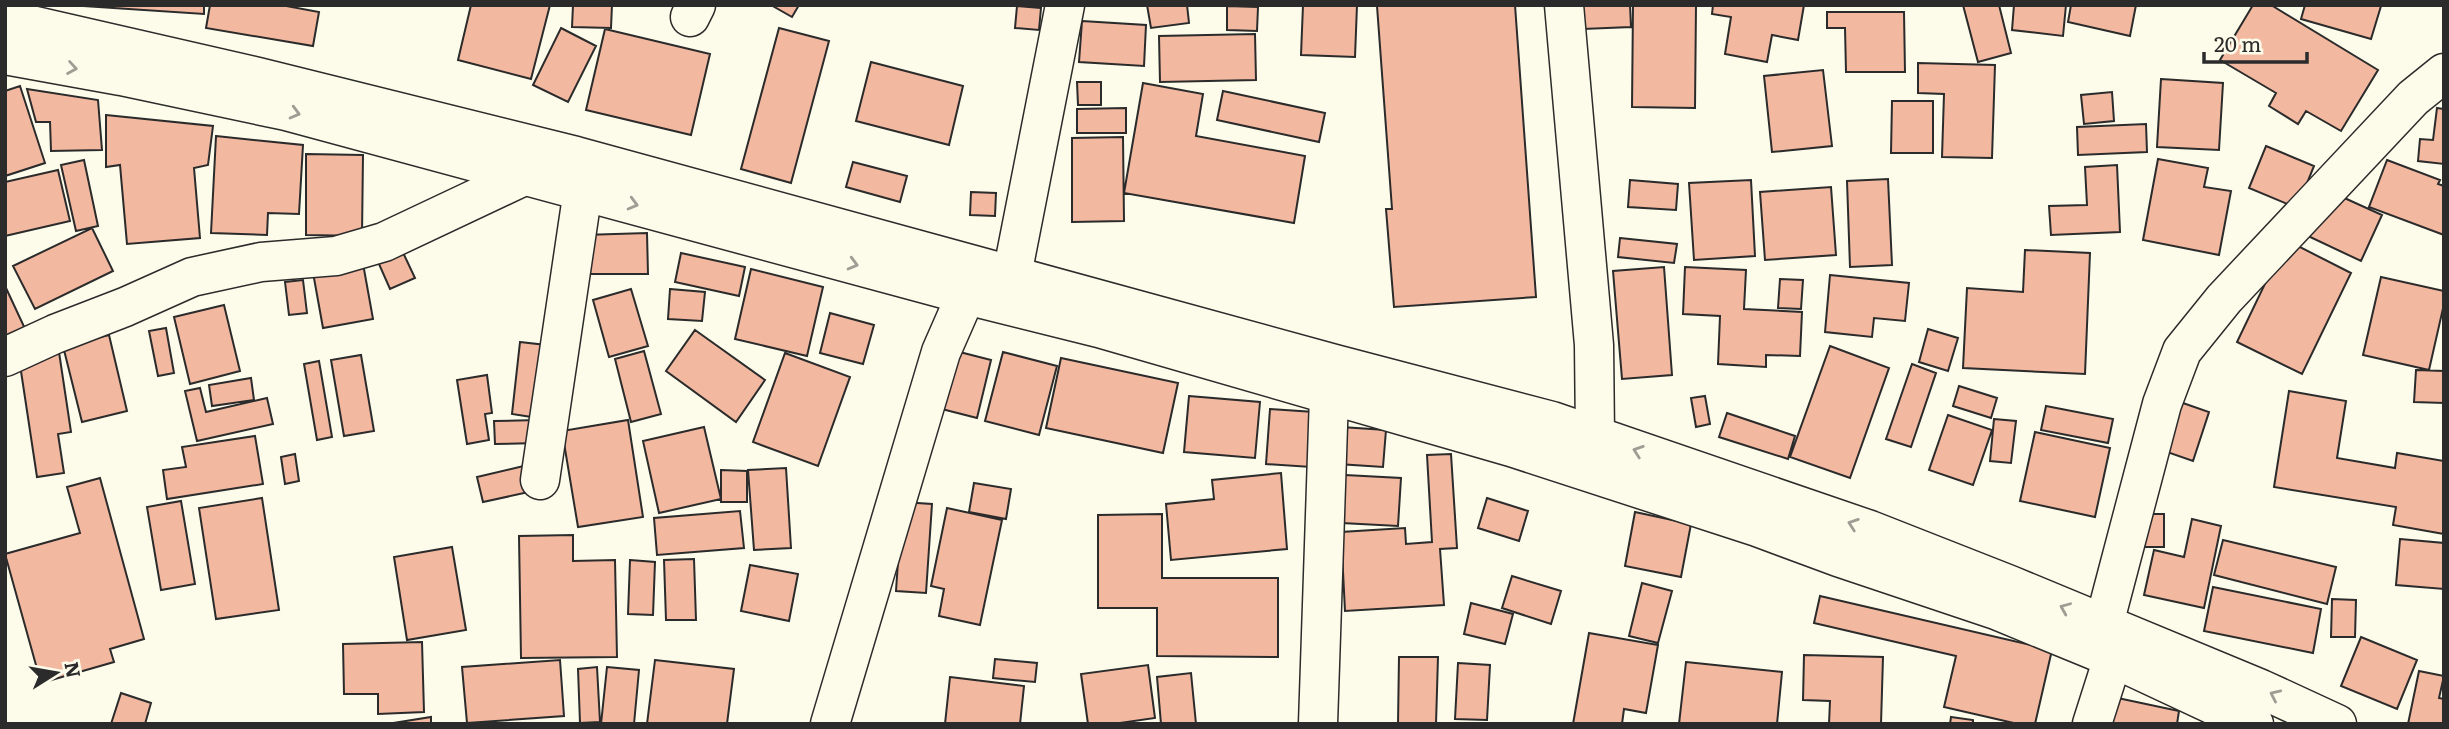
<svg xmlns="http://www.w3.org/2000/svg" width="2449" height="729" font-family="Literata,serif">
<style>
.building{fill:#f2b8a0;stroke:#2b2b2b;stroke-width:2}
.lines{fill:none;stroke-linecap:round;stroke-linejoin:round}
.minor-casing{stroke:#2b2b2b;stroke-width:41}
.major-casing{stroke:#2b2b2b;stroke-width:41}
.minor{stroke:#fdfbea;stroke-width:38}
.major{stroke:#fdfbea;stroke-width:38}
.oneway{stroke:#9e9d94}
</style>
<rect width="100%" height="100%" fill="#fdfbea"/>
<path class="building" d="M68 5H204V14Z
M210 5H281L319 12 313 46 206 28Z
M471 5H550L531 79 458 60Z
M573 5H612L611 28 572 27Z
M771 5H799L792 17Z
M1147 5H1187L1189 23 1151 28Z
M1303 5H1357L1355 57 1301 55Z
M1515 5 1536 297 1394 307 1386 209H1392L1377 6Z
M1582 5H1630L1631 27 1583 29Z
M1633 5H1696L1695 108 1632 107Z
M1713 5H1804L1798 40 1772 35 1767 62 1725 54 1731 17 1712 14Z
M1963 5H1999L2011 53 1978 62Z
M2014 5H2066L2063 36 2012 30Z
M2071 5H2136L2130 36 2068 22Z
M2253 5H2271L2378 70 2341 131 2306 111 2298 124 2269 106 2276 93 2220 60Z
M2305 5H2377L2381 6 2371 39 2301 19Z
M1017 6 1041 8 1039 30 1015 28Z
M1227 6 1258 7 1257 31 1227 30Z
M1827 12H1904L1905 72H1846L1845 28H1827Z
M1082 21 1146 25 1144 66 1079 62Z
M561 28 596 46 568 102 533 85Z
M779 28 829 41 791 183 741 169Z
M605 29 710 54 691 135 586 110Z
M1255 34 1256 80 1160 82 1159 36Z
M871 62 963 86 949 145 856 121Z
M1918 63 1995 65 1992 158 1942 157 1944 94 1918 93Z
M1823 70 1832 146 1772 152 1764 76Z
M2161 79 2223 83 2219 150 2157 147Z
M1077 82H1101V105H1078Z
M1143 83 1203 94 1196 136 1305 156 1294 223 1124 193Z
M20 86 45 163 5 176V91Z
M27 89 98 100 102 150 51 151 50 122H36Z
M1223 91 1325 113 1319 142 1217 120Z
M2112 92 2114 121 2084 124 2081 95Z
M1892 101H1933V153H1891Z
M1126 108V133H1077V109Z
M2437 108 2444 109V164L2418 161 2420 139 2433 140Z
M106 115 213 126 208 165 194 168 200 238 127 244 120 165 106 167Z
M2146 124 2147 152 2078 155 2077 127Z
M216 136 303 145 299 214 268 213 267 235 211 233Z
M1123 137 1124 221 1072 222V138Z
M2266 146 2314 166 2297 208 2249 188Z
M306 154 363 155 362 236 306 235Z
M2158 159 2208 168 2204 187 2231 191 2219 255 2143 240Z
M84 160 98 226 76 231 61 165Z
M2387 160 2440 180 2438 184 2444 186V235L2369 207Z
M853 162 907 176 900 202 846 187Z
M2117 165 2120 232 2051 235 2049 206 2087 205 2085 167Z
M58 170 70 221 5 236V182Z
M1888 179 1892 265 1850 267 1847 181Z
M1630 180 1678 184 1676 210 1628 207Z
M1751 180 1755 256 1694 260 1689 183Z
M1831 187 1836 255 1765 260 1760 192Z
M2329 191 2382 215 2361 261 2308 236Z
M971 192 996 193 995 216 970 215Z
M92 228 113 271 35 309 13 266Z
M647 233 648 274H584L583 235Z
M1620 238 1677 244 1674 263 1618 257Z
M2286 240 2351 273 2302 374 2237 342Z
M399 244 415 278 390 289 375 255Z
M2025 250 2090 253 2085 374 1963 368 1967 288 2023 292Z
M681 253 745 267 739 296 675 282Z
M362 258 373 319 323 328 312 267Z
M1664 267 1672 375 1622 379 1613 271Z
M1685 267 1746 270 1744 309 1802 312 1800 356 1766 355V367L1718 364 1720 316 1683 314Z
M751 269 823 287 807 356 735 339Z
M1830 275 1909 283 1905 321 1874 318 1872 337 1825 332Z
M2381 277 2444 291V304L2429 370 2363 355Z
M1780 279 1803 280 1801 309 1778 308Z
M303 280 307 313 289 315 285 282Z
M6 288 27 333 5 337Z
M631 289 648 346 609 357 593 300Z
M670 289 705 292 702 321 668 319Z
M224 305 240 371 190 384 174 317Z
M830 313 874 325 863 364 820 353Z
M166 328 174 373 158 376 149 331Z
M1928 329 1958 338 1948 371 1919 362Z
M695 330 765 380 736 422 666 371Z
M109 335 127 411 82 422 63 346Z
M520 342 546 345 538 418 512 414Z
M1830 346 1889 368 1850 478 1790 457Z
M944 348 991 360 977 418 930 406Z
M644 351 661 414 631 422 615 359Z
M59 352 71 432 58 434 64 473 37 477 19 358Z
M1003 352 1057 366 1039 435 985 421Z
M785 353 850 377 818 466 753 442Z
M361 355 374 431 344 436 331 360Z
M1061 358 1178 383 1163 453 1046 428Z
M319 361 332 437 317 440 304 364Z
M1912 364 1936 373 1911 447 1886 439Z
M2416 370 2444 371V403L2414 402Z
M487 375 492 413 485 414 489 440 467 444 457 380Z
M251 378 254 400 212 406 209 385Z
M1959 386 1997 398 1991 418 1953 406Z
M200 388 206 412 267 398 273 424 197 441 185 391Z
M2289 391 2346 401 2337 458 2395 468 2397 453 2444 461V534L2393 525 2396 507 2274 487Z
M1189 396 1260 402 1255 458 1184 452Z
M1705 396 1710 424 1696 427 1691 398Z
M2180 402 2209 412 2193 461 2164 451Z
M2046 406 2113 419 2108 443 2041 430Z
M1270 409 1314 412 1311 467 1266 464Z
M1727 413 1795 436 1788 459 1719 437Z
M1948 415 1992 430 1973 485 1929 470Z
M1994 419 2016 421 2011 463 1990 461Z
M538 420V443L495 444 494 421Z
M628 420 643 517 578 527 562 431Z
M704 427 721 499 659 513 643 441Z
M1341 427 1386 430 1383 467 1338 464Z
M2035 432 2110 448 2095 517 2020 501Z
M255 436 263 484 167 499 163 470 186 467 182 447Z
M295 454 299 481 285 484 281 457Z
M1451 454 1457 548 1440 549 1444 605 1345 611 1341 532 1405 528 1406 544 1432 542 1427 455Z
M532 464 538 490 483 502 477 477Z
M786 468 791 548 754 550 748 470Z
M721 470 747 471V502H721Z
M1281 473 1287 549 1171 560 1166 504 1214 499 1212 480Z
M1345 475 1401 478 1398 526 1342 523Z
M100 478 144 639 110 649 114 662 41 683 5 554 80 533 67 487Z
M974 483 1011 489 1006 519 969 512Z
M262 498 279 610 216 619 199 508Z
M1487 498 1528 511 1519 541 1478 528Z
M181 501 195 584 161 590 147 507Z
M902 502 932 504 926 593 896 591Z
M947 508 1002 520 980 625 939 616 944 589 931 586Z
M740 511 744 548 657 555 654 518Z
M1635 512 1691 524 1681 577 1625 566Z
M1162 514V578H1278V657L1157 656V608H1098V515Z
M2145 514H2164V547H2145Z
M2192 519 2221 526 2204 608 2144 595 2154 550 2184 557Z
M573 535V561L615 560 617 657 521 658 519 536Z
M2400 539 2444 543V589L2396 585Z
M2223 540 2336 567 2327 604 2214 575Z
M452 547 466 630 407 640 394 557Z
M694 559 696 620H666L664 560Z
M630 560 655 562 653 615 628 614Z
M750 565 798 574 789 621 741 611Z
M1512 576 1561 591 1551 624 1502 608Z
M1642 583 1672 591 1658 643 1629 636Z
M2213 587 2321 609 2313 653 2204 631Z
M1820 596 2052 650 2035 724H2018L1944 707 1956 656 1814 623Z
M2332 599 2356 600 2355 637H2331Z
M1471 603 1513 614 1505 644 1464 634Z
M1589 633 1658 645 1646 713 1624 709 1622 724H1573Z
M2361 637 2417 660 2397 709 2341 686Z
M422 642 424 712 378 714V694H344L343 644Z
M1804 655 1883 657 1881 724H1829L1830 701 1803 700Z
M1399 657H1438L1436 724H1398Z
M995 659 1037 663 1035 682 993 678Z
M560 660 564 716 467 723 462 667Z
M655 660 734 669 727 724H647Z
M1686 662 1782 672 1777 724H1679Z
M1458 663 1490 665 1487 720 1455 719Z
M1148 665 1155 718 1113 724H1088L1081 674Z
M597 667 600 722 580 723 578 669Z
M607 667 639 670 634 724H601Z
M2419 671 2444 676 2439 698 2444 699V724H2408Z
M1191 673 1196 724H1161L1157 677Z
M950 677 1024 686 1020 724H945Z
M121 693 151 703 145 724H111Z
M2113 697 2179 711 2177 724H2108Z
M431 717V724H387Z
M1951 717 1973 720V724H1950Z"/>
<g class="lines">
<defs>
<path id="minor" d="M1564 5 1594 345 1595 436 1586 466
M690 17 696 5
M1012 275 1065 5
M5 357 55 334 125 307 192 277 261 262 336 256 384 242 526 175
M540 480 583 190
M2104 624 2162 404 2182 351 2224 299 2413 98 2444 73
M830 724 941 352 966 295
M1318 724 1329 396
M2092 724 2113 658"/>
<path id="major" d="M5 19 258 77 576 156 1335 364 1552 421 1870 530 2010 585 2261 689 2337 724
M5 55 121 76 286 111 966 295 1099 328 1511 447 1757 527 1838 557 1996 610 2113 658 2254 724"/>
</defs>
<use href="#minor" class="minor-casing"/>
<use href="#major" class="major-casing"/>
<use href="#minor" class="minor"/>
<use href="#major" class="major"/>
</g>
<defs><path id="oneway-chevron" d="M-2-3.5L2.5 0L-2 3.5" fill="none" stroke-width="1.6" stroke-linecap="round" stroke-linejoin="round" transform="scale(1.75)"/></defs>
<g class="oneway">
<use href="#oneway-chevron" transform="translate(72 68) rotate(9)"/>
<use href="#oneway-chevron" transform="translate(295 113) rotate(15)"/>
<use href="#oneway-chevron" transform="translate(633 204) rotate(15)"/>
<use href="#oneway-chevron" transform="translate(853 264) rotate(15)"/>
<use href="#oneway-chevron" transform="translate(1638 451) rotate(-161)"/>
<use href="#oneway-chevron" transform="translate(1853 524) rotate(-161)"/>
<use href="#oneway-chevron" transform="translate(2065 608) rotate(-157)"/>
<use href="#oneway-chevron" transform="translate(2275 695) rotate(-155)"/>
</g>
<rect width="2449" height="729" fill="none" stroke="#2b2b2b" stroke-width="14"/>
<g transform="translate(56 673) rotate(79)" stroke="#fdfbea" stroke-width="5" paint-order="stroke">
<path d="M0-5L12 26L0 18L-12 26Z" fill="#2b2b2b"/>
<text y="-10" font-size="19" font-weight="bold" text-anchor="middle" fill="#2b2b2b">N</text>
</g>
<path d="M2204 52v10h103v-10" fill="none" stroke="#2b2b2b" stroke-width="3.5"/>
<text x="2214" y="52" font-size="21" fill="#2b2b2b" stroke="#fdfbea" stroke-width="5" paint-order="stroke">20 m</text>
</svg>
